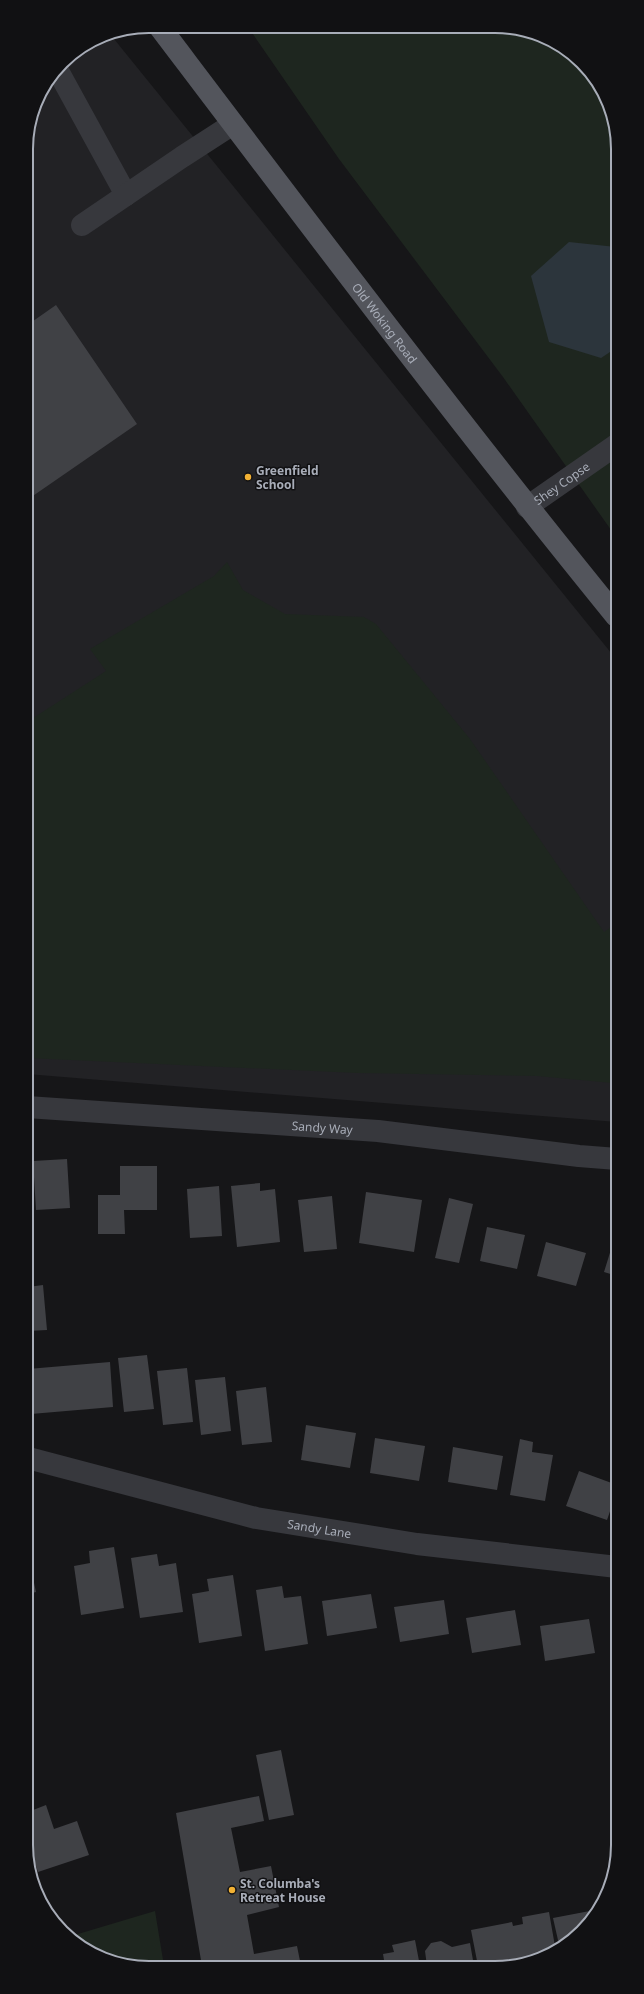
<svg xmlns="http://www.w3.org/2000/svg" width="644" height="1994" font-family="'Noto Sans',sans-serif">
<style>
.built{fill:#222225}
.green{fill:#1e261f}
.water{fill:#2c353c}
.building{fill:#404145}
.lines{fill:none;stroke-linecap:round;stroke-linejoin:round}
.minor{stroke:#37383d;stroke-width:22}
.major{stroke:#53555c;stroke-width:22}
.poi-dot{fill:#f2b134;stroke:#111113;stroke-width:1.5}
.labels{text-anchor:middle;dominant-baseline:central;stroke-width:3;stroke-linejoin:round;paint-order:stroke}
.street-label{font-size:12px;fill:#a8adb8;stroke:#111113}
.poi-label{font-size:12px;font-weight:bold;fill:#a8adb8;stroke:#111113;text-anchor:start}
.rim{fill:none;stroke:#a8adb8;stroke-width:2}
</style>
<rect width="100%" height="100%" fill="#161618"/>
<path class="built" d="M110 34 616 659 617 1122 27 1074 26 141 35 101 62 62 102 35Z"/>
<path class="green" d="M248 27 520 28 556 42 582 62 605 94 616 125V537L503 377 339 159Z
M227 562 243 590 285 614 364 617 376 624 470 739 604 932 617 923V1085L613 1083 537 1076 358 1073 27 1058V722L106 671 90 649 214 576Z
M155 1911 164 1966H125L88 1952 68 1937Z"/>
<path class="water" d="M569 242 616 247V348L601 358 549 342 531 276Z"/>
<path class="building" d="M56 305 137 424 27 500 26 326Z
M67 1159 70 1208 36 1210 33 1161Z
M120 1166H157V1210H124L125 1234H98V1195H120Z
M260 1183V1191L275 1189 280 1242 237 1247 231 1186Z
M219 1186 222 1236 190 1238 187 1189Z
M366 1192 422 1200 414 1252 359 1243Z
M332 1196 337 1249 304 1252 298 1200Z
M449 1198 473 1204 459 1263 435 1258Z
M487 1227 525 1235 517 1269 480 1261Z
M617 1230V1276L604 1272Z
M546 1242 586 1253 576 1286 537 1276Z
M43 1285 47 1330 28 1331V1287Z
M147 1355 154 1409 124 1412 118 1358Z
M110 1362 113 1407 31 1414 28 1369Z
M187 1368 193 1422 163 1425 157 1371Z
M225 1377 231 1431 201 1435 195 1380Z
M266 1387 272 1442 242 1445 236 1391Z
M306 1425 356 1433 350 1468 301 1460Z
M375 1438 425 1446 419 1481 370 1473Z
M520 1439 533 1442 532 1452 553 1455 545 1501 510 1495Z
M453 1447 503 1456 497 1490 448 1482Z
M579 1471 617 1485V1491L607 1520 566 1506Z
M114 1547 124 1608 81 1615 74 1566 90 1563 89 1551Z
M157 1554 159 1566 176 1563 183 1612 140 1618 131 1558Z
M28 1555 36 1592 28 1594Z
M233 1575 242 1636 199 1643 192 1594 209 1591 207 1579Z
M282 1586 284 1598 301 1596 308 1644 265 1651 256 1590Z
M371 1594 377 1628 327 1636 322 1601Z
M444 1600 449 1634 400 1642 394 1607Z
M515 1610 521 1645 472 1653 466 1618Z
M589 1619 595 1653 545 1661 540 1626Z
M617 1638 618 1668H617L612 1639Z
M281 1750 294 1815 269 1820 256 1755Z
M259 1796 264 1821 231 1828 240 1872 271 1866 279 1907 247 1915 254 1954 297 1946 301 1966H202L176 1813Z
M46 1805 54 1829 77 1821 89 1855 38 1872 28 1843V1812Z
M595 1910 596 1913 587 1926 560 1949 553 1918Z
M549 1912 556 1952 519 1966H478L471 1930 512 1922 513 1926 523 1924 522 1917Z
M415 1940 420 1966H385L383 1954 394 1952 392 1945Z
M441 1941 452 1947 470 1943 474 1966H427L425 1951 431 1943Z"/>
<g class="lines">
<g class="minor">
<path d="M57 69 126 195"/>
<path d="M82 225 182 157 233 124"/>
<path id="s1" d="M527 507 616 445"/>
<path id="s2" d="M27 1107 378 1131 579 1156 617 1159"/>
<path id="s3" d="M28 1458 256 1518 417 1544 617 1567"/>
</g>
<path class="major" id="s4" d="M159 26C309 224 459 423 616 616"/>
</g>
<g class="poi-dot">
<circle cx="248" cy="477" r="4"/>
<circle cx="232" cy="1890" r="4"/>
</g>
<g class="labels">
<g class="street-label">
<text stroke="none"><textPath href="#s4" startOffset="373">Old Woking Road</textPath></text>
<text stroke="none"><textPath href="#s1" startOffset="42">Shey Copse</textPath></text>
<text stroke="none"><textPath href="#s2" startOffset="296">Sandy Way</textPath></text>
<text stroke="none"><textPath href="#s3" startOffset="300">Sandy Lane</textPath></text>
</g>
<g class="poi-label">
<text x="256" y="470">Greenfield<tspan x="256" dy="14">School</tspan></text>
<text x="240" y="1883">St. Columba's<tspan x="240" dy="14">Retreat House</tspan></text>
</g>
</g>
<path d="M0 0H644V1994H0ZM149 33H495A116 116 0 0 1 611 149V1845A116 116 0 0 1 495 1961H149A116 116 0 0 1 33 1845V149A116 116 0 0 1 149 33Z" fill="#111113" fill-rule="evenodd"/>
<path class="rim" d="M149 33H495A116 116 0 0 1 611 149V1845A116 116 0 0 1 495 1961H149A116 116 0 0 1 33 1845V149A116 116 0 0 1 149 33Z"/>
</svg>
